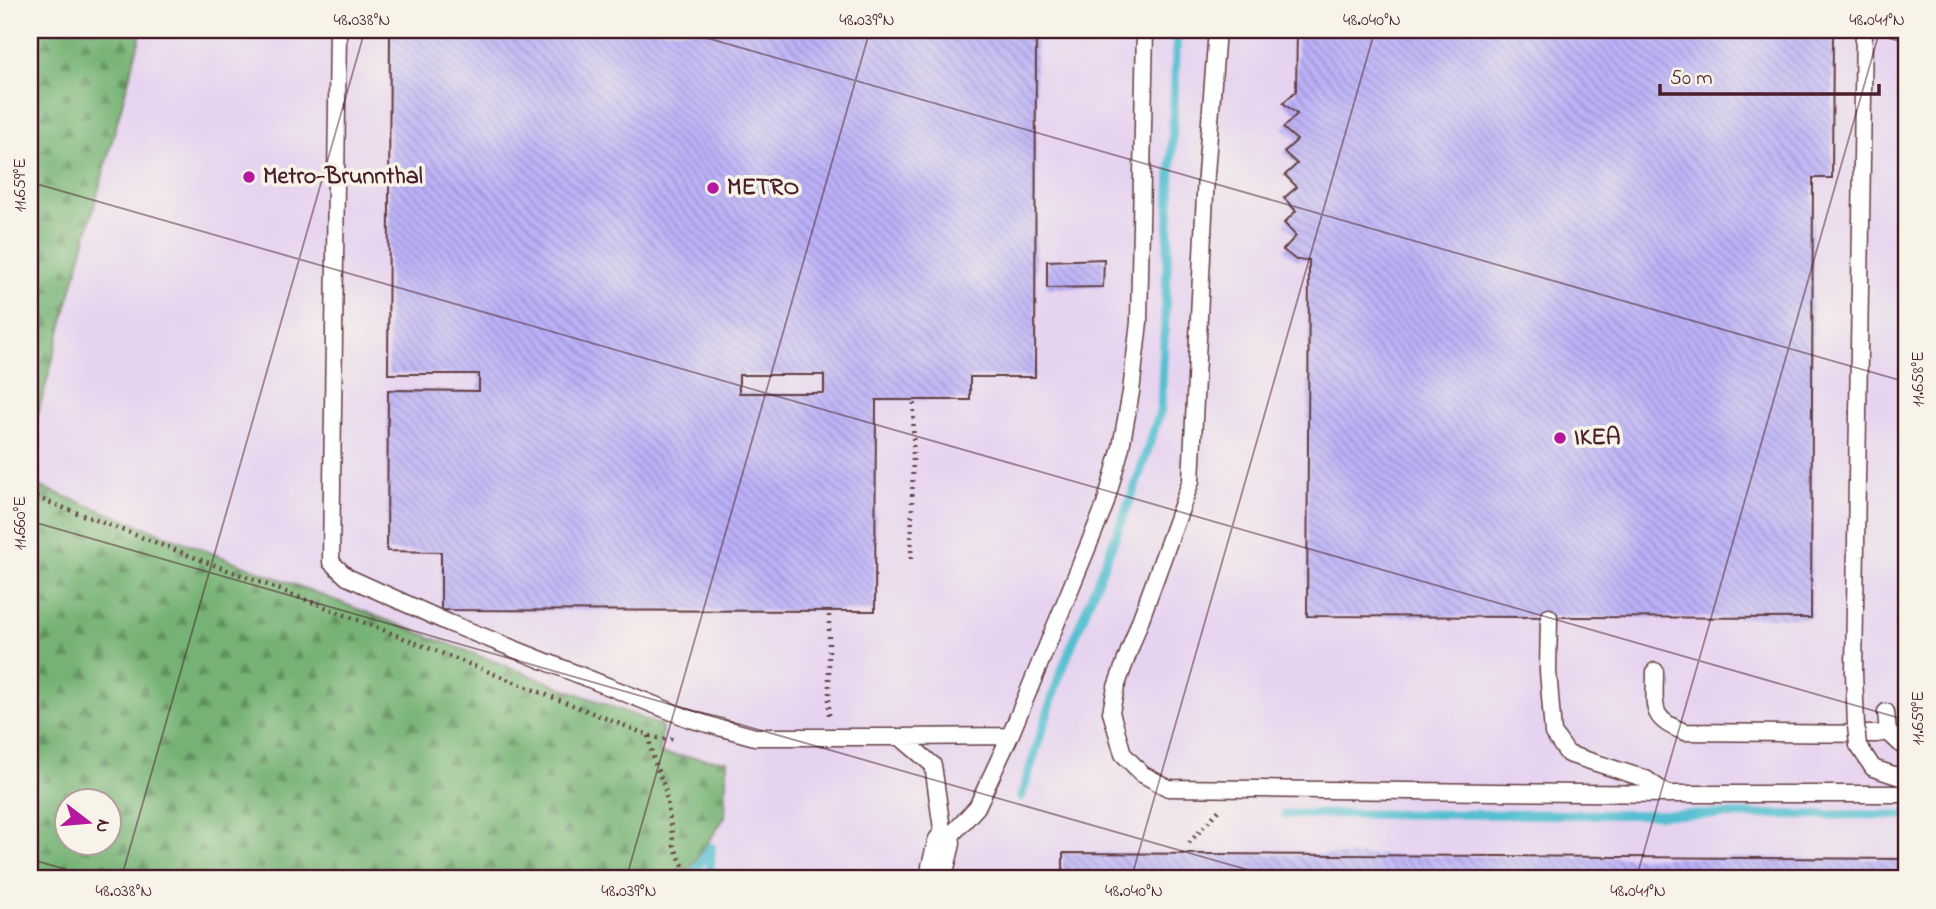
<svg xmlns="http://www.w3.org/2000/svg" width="1936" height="909" font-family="'Indie Flower',sans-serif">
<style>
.built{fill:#e6d3f0}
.forest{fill:url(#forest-firs);stroke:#5f684f;stroke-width:2;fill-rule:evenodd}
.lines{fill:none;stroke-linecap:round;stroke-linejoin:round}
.stream{stroke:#55bfd1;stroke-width:9}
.building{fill:url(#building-back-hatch);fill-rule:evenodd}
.lane-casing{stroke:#623c41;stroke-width:19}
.street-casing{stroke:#623c41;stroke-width:35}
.path{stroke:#623c41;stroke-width:4.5;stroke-dasharray:2 5;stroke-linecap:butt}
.lane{stroke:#fff;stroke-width:16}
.street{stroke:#fff;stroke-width:32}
.lane-bridge-casing{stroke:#623c41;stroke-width:19;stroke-linecap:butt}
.lane-bridge{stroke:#fff;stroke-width:16}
.ticks{fill:none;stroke:#4a1f2b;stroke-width:2;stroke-opacity:0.45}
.poi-dot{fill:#b5179e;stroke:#f7f3e8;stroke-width:2.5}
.labels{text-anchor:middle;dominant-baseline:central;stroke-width:7;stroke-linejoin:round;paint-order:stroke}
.poi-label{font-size:24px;font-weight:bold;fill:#4a1f2b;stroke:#f7f3e8;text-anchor:start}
.neatline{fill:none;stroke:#4a1f2b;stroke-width:2.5}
.ticks-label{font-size:18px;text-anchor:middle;fill:#4a1f2b}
</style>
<defs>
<pattern id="forest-firs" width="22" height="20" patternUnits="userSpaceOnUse" patternTransform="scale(1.75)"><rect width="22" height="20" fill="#74b273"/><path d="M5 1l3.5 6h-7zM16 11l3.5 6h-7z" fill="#61905f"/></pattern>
<pattern id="building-back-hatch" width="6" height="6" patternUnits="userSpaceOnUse" patternTransform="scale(1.75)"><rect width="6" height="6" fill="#bbb1f8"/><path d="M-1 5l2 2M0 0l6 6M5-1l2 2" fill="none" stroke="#9a8fc9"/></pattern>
</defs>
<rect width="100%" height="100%" fill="#f7f3e8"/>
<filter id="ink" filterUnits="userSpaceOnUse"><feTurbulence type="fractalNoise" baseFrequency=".0143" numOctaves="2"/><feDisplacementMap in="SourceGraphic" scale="14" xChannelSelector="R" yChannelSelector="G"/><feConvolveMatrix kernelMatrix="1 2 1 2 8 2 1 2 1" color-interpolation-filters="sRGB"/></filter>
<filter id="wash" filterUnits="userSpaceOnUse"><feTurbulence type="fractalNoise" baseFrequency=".00686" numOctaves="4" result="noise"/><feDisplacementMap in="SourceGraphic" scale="28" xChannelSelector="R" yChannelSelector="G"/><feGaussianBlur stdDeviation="1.57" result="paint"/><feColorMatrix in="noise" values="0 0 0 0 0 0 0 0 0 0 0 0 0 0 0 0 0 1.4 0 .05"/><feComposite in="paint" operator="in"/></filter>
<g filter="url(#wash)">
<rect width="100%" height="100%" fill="#ebdebb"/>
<path class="built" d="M142 30H1906V879H683L725 817 726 761 660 754 662 726 30 483V443Z"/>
<path class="forest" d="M30 30H142L30 443Z
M30 483 662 726 660 754 727 761 725 817 683 879H30ZM66 800H108V842H66Z"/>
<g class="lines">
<path class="stream" d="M1021 797 1059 677 1134 490 1161 409 1177 30
M1285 814 1906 815
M690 879 711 847 710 879"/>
</g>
<g id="blocks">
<path class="building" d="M390 30H1036L1035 377H970V400H876L875 611 441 610V552L387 551 388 390 479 391V374H388ZM739 375H824V393H739Z
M1297 30H1833L1832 178H1813L1811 618 1307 616 1309 260H1296L1283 250 1296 236 1284 223 1296 211 1284 198 1297 187 1285 175 1297 164 1284 152 1297 140 1283 128 1297 114 1283 103 1296 91Z
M1104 259 1103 287 1047 288V261Z
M1063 853 1906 859V879H1063Z"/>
</g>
</g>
<g filter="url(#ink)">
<use href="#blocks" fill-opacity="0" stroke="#623c41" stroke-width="2"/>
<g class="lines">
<defs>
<path id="lane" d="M338 30 331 562 347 577 449 623 690 719 755 737H900L933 765 944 843 977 807 1010 736 1105 505 1121 447 1131 392 1139 322 1145 30
M1217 30 1206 174 1191 481 1116 687 1111 712 1123 754 1142 774 1168 788 1667 794H1906
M1549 617 1548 671 1553 733 1568 754 1646 779 1667 794
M1655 671C1655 706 1648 719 1685 732L1876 734 1888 732
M1886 712 1888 732 1906 749
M1856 726 1854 672 1864 30
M900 737 1010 736
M1858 745 1873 768 1906 779"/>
<path id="street" d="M938 879V867L944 843"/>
</defs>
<use href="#lane" class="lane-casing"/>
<use href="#street" class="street-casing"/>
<path class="path" d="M30 495 325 607 648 735 661 739H677
M911 559 914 400
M829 715V611
M648 736 654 761 665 789 674 846 684 868 677 879
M1189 843 1219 810"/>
<use href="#lane" class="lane"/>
<use href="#street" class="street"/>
<defs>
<path id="lane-bridge" d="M1856 726 1858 745"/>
</defs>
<use href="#lane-bridge" class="lane-bridge-casing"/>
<use href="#lane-bridge" class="lane-bridge"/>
</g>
</g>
<path class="ticks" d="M679 30 1906 382M1860 30 1906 43M30 182 1906 720M30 521 1280 879M30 859 99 879M121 879 365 30M626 879 870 30M1131 879 1375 30M1636 879 1880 30"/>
<g class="poi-dot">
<circle cx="249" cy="177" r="7"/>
<circle cx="713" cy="188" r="7"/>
<circle cx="1560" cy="438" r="7"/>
</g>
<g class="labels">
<g class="poi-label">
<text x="263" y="177">Metro-Brunnthal</text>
<text x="727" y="188">METRO</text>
<text x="1574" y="438">IKEA</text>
</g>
</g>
<rect width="1936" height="909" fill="none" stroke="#f7f3e8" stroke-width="77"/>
<g transform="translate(88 822) rotate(106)"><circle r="33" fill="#f7f3e8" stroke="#b29e9c" stroke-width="2"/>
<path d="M0-5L12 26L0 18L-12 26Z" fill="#b5179e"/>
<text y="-10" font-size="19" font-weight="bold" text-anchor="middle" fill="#4a1f2b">N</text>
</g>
<path d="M1660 84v10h219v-10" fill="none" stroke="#4a1f2b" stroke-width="3.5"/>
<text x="1670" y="84" font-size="21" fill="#4a1f2b" stroke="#f7f3e8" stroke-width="5" paint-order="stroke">50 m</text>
<rect x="38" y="38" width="1860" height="832" class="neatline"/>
<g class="ticks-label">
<text x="362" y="25">48.038°N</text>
<text x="867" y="25">48.039°N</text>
<text x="1372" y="25">48.040°N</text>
<text x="1877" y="25">48.041°N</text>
<text transform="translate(19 185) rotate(-90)" y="6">11.659°E</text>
<text transform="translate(1917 379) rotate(-90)" y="6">11.658°E</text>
<text transform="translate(19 523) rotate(-90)" y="6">11.660°E</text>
<text transform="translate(1917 718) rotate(-90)" y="6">11.659°E</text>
<text x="124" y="896">48.038°N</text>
<text x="629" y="896">48.039°N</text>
<text x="1134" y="896">48.040°N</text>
<text x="1638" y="896">48.041°N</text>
</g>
</svg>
